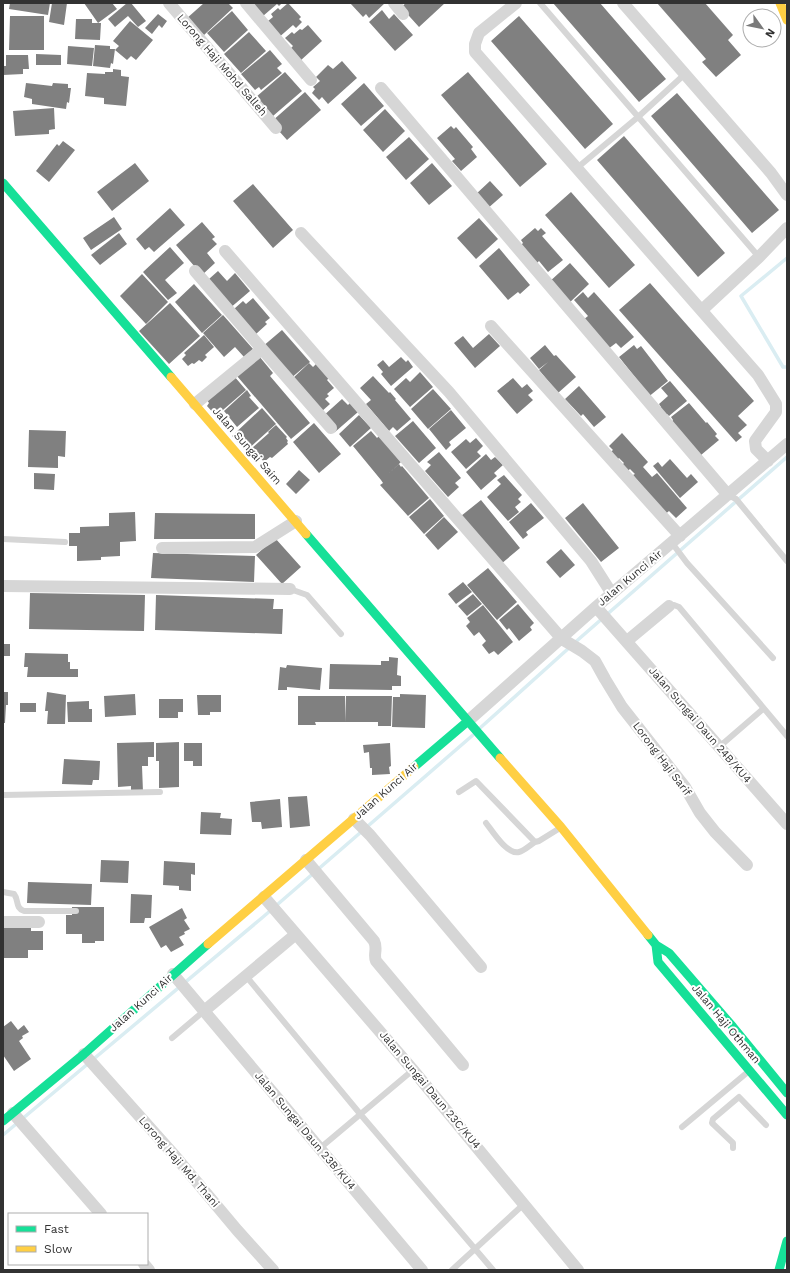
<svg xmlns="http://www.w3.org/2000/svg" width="790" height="1273" font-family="'Work Sans',sans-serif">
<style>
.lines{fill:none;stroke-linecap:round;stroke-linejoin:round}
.stream{stroke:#daedf2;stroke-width:3.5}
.building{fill:#808080}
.lane{stroke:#d6d6d6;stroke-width:6}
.street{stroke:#d6d6d6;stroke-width:12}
.fast{stroke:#16e098;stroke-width:9}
.slow{stroke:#ffcf43;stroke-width:9}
.labels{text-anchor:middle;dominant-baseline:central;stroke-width:4;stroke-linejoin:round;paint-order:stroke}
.street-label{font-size:11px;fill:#323232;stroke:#fff}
</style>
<rect width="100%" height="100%" fill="#fff"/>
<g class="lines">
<path class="stream" d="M787 258 741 296 783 367H787
M479 729 580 638 787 457
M3 1135 263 917 473 735"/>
</g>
<path class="building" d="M10 3H50L48 15 9 9Z
M52 3H67L64 25 49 22Z
M84 3H112L117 9 98 23Z
M127 3H131L146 21 138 27 128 16 115 27 108 19Z
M204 3H228L233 8 204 35 186 19Z
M252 3H282L279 6 277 4 263 16Z
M288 3 301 17 299 19 302 22 296 28 293 25 277 39 268 21 273 17 271 14 278 8 280 10Z
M350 3H385L369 18 366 14 363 17Z
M406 3H445L419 27 401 7Z
M553 3H600L666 79 639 102Z
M657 3H705L733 35 728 40 741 55 716 77 702 62 706 59Z
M382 10 389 19 394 14 413 35 395 51 369 22Z
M232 11 248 30 224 52 207 33Z
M158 14 167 21 162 28 159 25 152 34 145 28Z
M10 16H44V50H9Z
M519 16 613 124 585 149 491 41Z
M76 19H92V23H101L100 40 75 39Z
M130 21 153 40 136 60 131 56 127 60 115 50 119 46 113 41Z
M308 25 322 41 300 61 290 49 293 46 285 38 292 32 294 34 300 29 302 30Z
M249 32 266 51 241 73 224 54Z
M95 45 110 46V49H115L113 64 111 63 110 68 93 66Z
M68 46 94 48 92 66 67 64Z
M270 50 282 64 277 68 282 73 261 90 259 87 255 90 241 74Z
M36 54 61 55V65H36Z
M6 55H28L29 69H23V74L3 75V66H6Z
M342 61 357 78 328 104 322 97 319 100 312 93 315 89 313 87 320 81 316 77 328 65 333 69Z
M113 69 121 70V76L129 77 126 106 104 104V98L85 96 87 73 105 74V72H113Z
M285 72 302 91 273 116 256 97Z
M468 72 547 164 520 187 441 95Z
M26 83 52 86 53 83 68 84V88H71L69 103 67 102 66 109 32 104V99L24 97Z
M364 83 384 106 361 126 341 104Z
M305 92 321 110 287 140 271 122Z
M677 93 779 210 752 233 651 116Z
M54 108 55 129 49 130V134L15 136 13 111Z
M385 109 405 131 383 152 363 130Z
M451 126 454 129 456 127 473 147 471 149 477 157 461 171 452 161 455 159 437 138Z
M624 136 725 253 698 277 597 160Z
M409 137 429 159 406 180 386 157Z
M63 141 75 150 49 182 36 171 57 144 59 146Z
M135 163 149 181 112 211 97 192Z
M432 163 452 186 429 205 410 183Z
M490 181 503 195 487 209 475 195Z
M253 184 293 230 273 248 233 201Z
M571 192 635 265 609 288 545 215Z
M170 208 185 225 154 252 149 247 145 250 136 239Z
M114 217 122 229 91 250 83 238Z
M479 218 498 239 476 259 457 238Z
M202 222 215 237 212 239 217 244 207 253 215 263 202 275 176 245Z
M535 228 538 231 541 228 546 233 542 236 563 260 548 272 539 261 535 265 519 247 523 243 521 240Z
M119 233 127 244 100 265 91 255Z
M170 247 184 263 165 280 177 293 168 300 143 272Z
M499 248 530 285 520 294 518 292 508 300 479 266Z
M570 263 589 284 567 305 548 283Z
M218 271 227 281 235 273 250 291 229 309 209 279Z
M142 274 168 302 146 324 120 296Z
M650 283 754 401 738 416 747 425 738 433 742 437 736 442 619 310Z
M194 284 222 315 202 333 175 302Z
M583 292 588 298 594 292 634 337 621 348 616 343 608 349 583 320 588 316 574 300Z
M253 298 270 318 265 322 267 324 256 334 234 309 243 301 246 304Z
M170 303 200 336 169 364 139 331Z
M223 315 253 349 244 357 235 347 224 357 203 333Z
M282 330 310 362 290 379 262 347Z
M489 334 500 346 475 368 454 343 463 336 473 348Z
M204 335 214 347 205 355 207 357 202 362 199 360 194 364 192 363 188 366 182 359 186 355 184 353Z
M545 345 554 356 556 355 576 377 558 393 539 370 548 362 539 369 530 358Z
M634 345 637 349 641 346 668 381 647 398 642 386 619 357Z
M259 356 273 373 270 376 310 423 291 439 237 376Z
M401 357 406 362 408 360 413 367 391 386 381 374 383 372 377 365 383 360 389 367Z
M309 363 313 367 316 364 329 378 327 380 334 388 327 394 329 396 325 399 330 404 321 412 291 380Z
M420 372 433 387 410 407 394 389 406 378 410 382Z
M234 376 246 390 216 416 207 406 209 403 207 400Z
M373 376 389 393 390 392 396 399 395 400 411 419 397 431 393 427 389 431 366 404 371 400 360 388Z
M513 378 522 388 527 384 533 391 528 395 533 400 517 414 497 391Z
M670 381 687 401 669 416 667 414 662 418 657 410 661 407 659 404 668 396 661 388Z
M579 386 606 417 594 427 583 414 581 416 565 399Z
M433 389 451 409 428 429 411 409Z
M247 390 251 396 249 397 259 408 237 427 224 411Z
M342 399 348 405 350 403 358 412 335 432 322 417Z
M689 403 706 423 707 422 717 434 715 436 719 440 701 455 672 422 673 420 671 417Z
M262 408 276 424 246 451 232 436Z
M451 410 466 428 449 442 451 445 446 450 429 429Z
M359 415 371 428 350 447 339 434Z
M413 421 436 448 419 463 395 436Z
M314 423 341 454 319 473 293 442Z
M276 425 287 437 286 438 288 441 287 442 288 444 272 458 270 457 264 462 252 448 269 433 268 432Z
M29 430 66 431 65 457 58 456V468L28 467Z
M371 431 377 438 379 436 401 462 386 476 399 464 401 467 402 466 429 498 408 516 380 485 383 483 381 480 353 446Z
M622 433 648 462 643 467 652 477 657 473 687 508 676 518 669 511 662 517 642 486 633 475 635 474 630 469 625 473 620 467 624 463 619 458 615 462 608 454 613 450 609 446Z
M476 438 483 446 477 452 481 456 466 469 451 452 466 439 470 443Z
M439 452 461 478 455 483 459 487 448 497 425 471 431 465 427 462Z
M486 454 491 460 495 457 503 465 494 473 497 476 481 490 466 472Z
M670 459 687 478 691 474 698 482 680 498 653 466 658 462 662 467Z
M299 470 310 480 296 494 286 484Z
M34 473 55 474 54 490 34 489Z
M504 475 522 495 518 499 521 502 515 507 519 512 508 521 487 497 501 484 497 480Z
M430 499 444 516 424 534 409 517Z
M481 500 520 548 501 564 461 516Z
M531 503 544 518 526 532 528 535 523 539 509 522Z
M583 503 619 548 601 562 565 518Z
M135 512 136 541 120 542V556L101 557V560L77 561V546H69V533H80V527L109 526V513Z
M155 513 255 514V539H154Z
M444 517 458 532 438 550 425 535Z
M275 538 301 567 282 584 256 555Z
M561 549 575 565 560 578 546 562Z
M153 553 255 556 254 582 151 578Z
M488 568 517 602 497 620 467 585Z
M463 582 472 592 456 604 448 594Z
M30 593 145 595 144 631 29 629Z
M473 594 482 604 467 616 458 606Z
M156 595 274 599 273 609H283L282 634 155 630Z
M518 604 534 623 530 627 532 630 519 641 509 628 507 630 499 620Z
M483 605 513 642 498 655 494 651 489 654 482 645 486 641 479 632 474 636 466 626 470 622 467 618Z
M3 644H10V656H3Z
M25 653 68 654V662H70V669H78V677H27L28 667H24Z
M389 657 398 658 397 675 401 676V686H392V690L329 689 330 664 381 665V661H389Z
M287 665 322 668 320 690 287 687V690H278L280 667 286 668Z
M3 692H8V705H6L5 723H3Z
M47 692 66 695 65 724H47L48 711H45Z
M135 694 136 715 105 717 104 696Z
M400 694 426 695 425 728 392 727 393 697H400Z
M197 695H221V712H210V715H198Z
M298 696H345V722H315L316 725H298Z
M346 696H392L391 726H378V722H345Z
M159 699H183V712H178V718H159Z
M89 701V709H92V722H68L67 702Z
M20 703H36V712H20Z
M154 742V757H148V766H142L143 792H131V786L118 787 117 743Z
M179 742V787L159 788V761H156V743Z
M184 743H202V766H193V761H184Z
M390 743 391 766 389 767 390 774 372 775V768H370L369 752 364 753 363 745Z
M64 759 100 761 99 780H93L92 785 62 784Z
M307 796 310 826 290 828 288 797Z
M280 799 282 827 262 829 261 822H252L250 802Z
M201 812 221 813 220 818 232 819 231 835 200 834Z
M101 860 129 861 128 883 100 882Z
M164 861 195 863V875L191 874V891L179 890V886L163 885Z
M28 882 92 884 91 905 27 903Z
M131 894 152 895 151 918H145L144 923H130Z
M72 907H104V941H95V943H82V934H66V915H72Z
M182 908 187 918 184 920 190 929 184 932 185 934 179 937 184 945 171 952 166 945 161 948 149 927Z
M3 927H31V931H43V950H28V958H3Z
M11 1021 18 1030 24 1025 29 1032 22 1036 23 1038 19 1041 31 1059 14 1071 3 1055V1027Z"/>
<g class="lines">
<path class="lane" d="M540 3 759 257
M577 168 638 117 685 74
M728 495 736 499 787 561
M3 539 65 542
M672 543 687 563 773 658
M290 589 307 595 341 634
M669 606 674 605 679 607 787 736
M719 747 763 709
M459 792 476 781 535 842 539 841 560 828
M3 795 160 792
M486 823C493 832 507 855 519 852 524 851 530 845 535 842
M3 892 14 894C19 900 15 908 24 911H76
M246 976 361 1115 493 1270
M172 1038 204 1011
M682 1127 749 1071
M733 1148V1143L712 1123 713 1119 739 1097 766 1125
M319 1149 413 1070
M452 1270 524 1204"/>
<path class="street" d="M169 3 276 128
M246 3 311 80
M394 3 403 14
M516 3 479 33 475 44V52L758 375 776 404V412L755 441 756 449 768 461
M623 3 771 173 787 195
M381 88 728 495
M301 233 449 392 591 561 612 594
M225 251 562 639 582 651 595 661 605 679 622 707 685 787 700 813 715 832 747 865
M195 271 262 349
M702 310 759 257 787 228
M491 326 680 536
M195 404 262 349 331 428
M162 548 255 547 296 521
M3 586 290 589
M596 607 787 824
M627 641 669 606
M468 721 596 607 787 444
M354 819 370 835 481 967
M306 860 374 941C378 949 373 954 376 961L463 1065
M264 897 413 1070 578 1270
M3 922H39
M173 974 422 1270
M204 1011 296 934
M84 1054 175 1156 237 1230 273 1270
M13 1113 101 1214
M144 1264 149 1270"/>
<path class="fast" d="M3 183 171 377
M306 534 500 758
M414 767 468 721
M648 935 656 945 669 953 733 1027 787 1093
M656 945 658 962 787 1115
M3 1121 84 1054 208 944
M779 1270 787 1241"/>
<path class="slow" d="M780 3 787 20
M171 377 306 534
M500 758 561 827 648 935
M208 944 414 767"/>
</g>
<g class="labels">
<g class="street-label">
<text transform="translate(222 65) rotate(49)">Lorong Haji Mohd Salleh</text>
<text transform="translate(247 446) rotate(49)">Jalan Sungai Saim</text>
<text transform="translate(630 578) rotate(-40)">Jalan Kunci Air</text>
<text transform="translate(700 725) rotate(49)">Jalan Sungai Daun 24B/KU4</text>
<text transform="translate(662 759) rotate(53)">Lorong Haji Sarif</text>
<text transform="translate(386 791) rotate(-41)">Jalan Kunci Air</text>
<text transform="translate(141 1003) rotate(-42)">Jalan Kunci Air</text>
<text transform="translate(726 1024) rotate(50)">Jalan Haji Othman</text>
<text transform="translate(430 1090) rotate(50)">Jalan Sungai Daun 23C/KU4</text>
<text transform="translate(305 1131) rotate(50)">Jalan Sungai Daun 23B/KU4</text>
<text transform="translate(179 1162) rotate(49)">Lorong Haji Md. Thani</text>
</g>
</g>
<rect width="790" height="1273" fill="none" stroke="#323232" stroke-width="8"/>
<rect x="8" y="1213" width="140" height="52" fill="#ffffff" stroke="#adadad"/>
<rect x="16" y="1226" width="20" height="6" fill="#16e098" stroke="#adadad"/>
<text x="44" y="1233" font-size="12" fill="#323232">Fast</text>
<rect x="16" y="1246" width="20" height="6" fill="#ffcf43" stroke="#adadad"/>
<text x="44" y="1253" font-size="12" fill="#323232">Slow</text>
<g transform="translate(762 28) rotate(123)"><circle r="19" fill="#ffffff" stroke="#adadad"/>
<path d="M0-3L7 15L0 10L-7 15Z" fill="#7a7a7a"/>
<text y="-6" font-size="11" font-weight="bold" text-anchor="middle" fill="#323232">N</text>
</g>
</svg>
